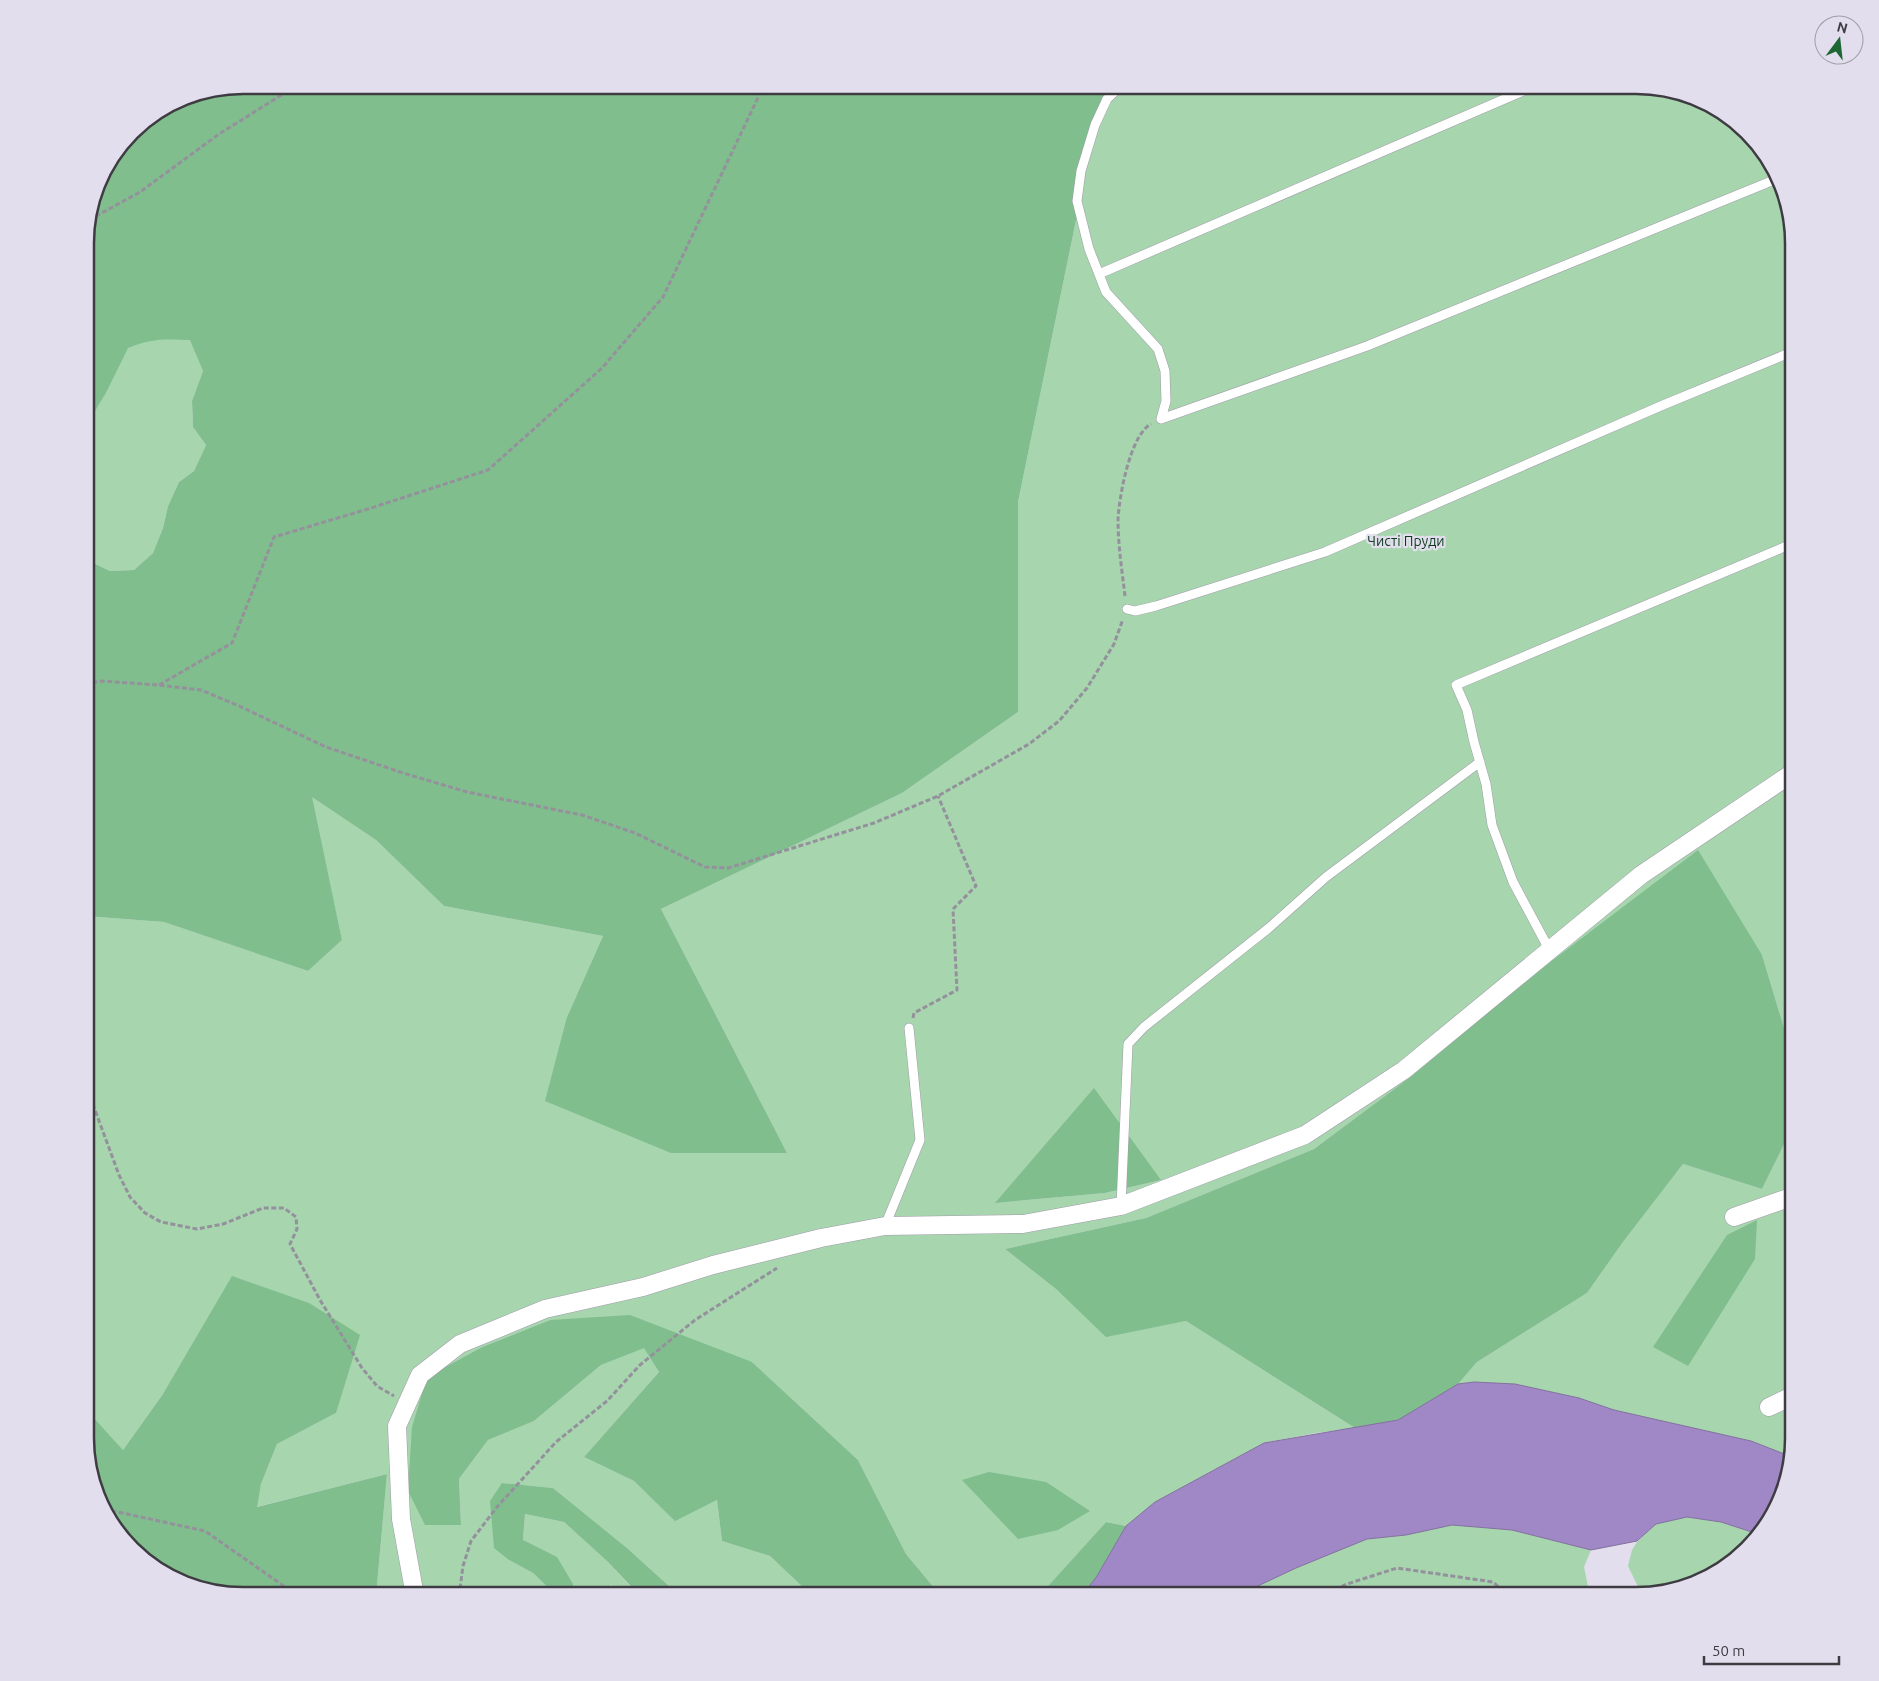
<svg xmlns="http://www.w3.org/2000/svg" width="1879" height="1681" font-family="Ubuntu,sans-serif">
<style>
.green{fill:#a6d5ae;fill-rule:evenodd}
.forest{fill:#80be8d}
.water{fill:#a087c6;stroke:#83709e}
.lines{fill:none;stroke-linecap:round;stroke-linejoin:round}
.lane-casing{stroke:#a19caa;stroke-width:10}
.street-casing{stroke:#a19caa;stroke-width:19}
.path{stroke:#94919c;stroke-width:3;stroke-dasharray:5 2.5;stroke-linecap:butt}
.lane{stroke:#fff;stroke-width:9}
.street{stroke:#fff;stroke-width:18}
.labels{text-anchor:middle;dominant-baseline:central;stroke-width:4.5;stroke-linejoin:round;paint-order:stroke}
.park-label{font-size:14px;fill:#0c3b1b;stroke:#e3deed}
.rim{fill:none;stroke:#3e3c42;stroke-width:2.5}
</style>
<rect width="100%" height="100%" fill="#e3deed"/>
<path class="green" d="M1118 85H1636L1697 97 1747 131 1782 182 1794 243V1061L1762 955 1409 1078 1314 1149 1146 1218 1005 1249 1056 1289 1106 1336 1186 1321 1355 1428 1316 1433 1264 1443 1155 1502 1126 1526 1106 1522 1039 1596H941L906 1554 858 1460 752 1362 550 1320 482 1347 427 1377 461 1525 459 1479 488 1440 534 1421 601 1365 644 1347 659 1372 584 1457 634 1481 675 1520 717 1500 722 1541 770 1556 808 1592 815 1596H680L627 1548 553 1488 502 1483 509 1560 533 1573 557 1596H376L387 1474 256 1507 261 1484 277 1444 336 1413 163 1394 123 1450 85 1408V916L164 922 308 971 342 940 311 796 376 840 444 906 603 936 567 1017 787 1153 661 909 902 793 1018 712V502L1095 128ZM1161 1180 1105 1193 995 1203Z
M158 338 191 340 203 371 192 401 193 427 206 445 194 471 179 482 168 506 163 528 153 553 134 570 110 571 85 559V428L106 393 127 348 141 342Z
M1794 1124V1448L1792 1457 1751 1441 1614 1410 1579 1398 1515 1384 1474 1382 1458 1384 1477 1362 1587 1293 1623 1242 1683 1164 1762 1189Z
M525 1514 564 1522 608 1562 639 1596 610 1585 614 1596H572L573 1584 523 1540Z
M1687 1517 1721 1522 1758 1534 1748 1549 1697 1584 1642 1595 1628 1566 1632 1550 1637 1542 1656 1524Z
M1452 1525 1512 1530 1591 1550 1584 1567 1590 1596H1240L1245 1592 1296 1568 1367 1539 1406 1535Z"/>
<path class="forest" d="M243 85H1118L1095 128 1018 502V712L902 793 661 909 787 1153H671L545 1101 567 1017 603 936 444 906 376 840 312 797 342 940 308 971 164 922 85 916V559L110 571 134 570 153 553 163 528 168 506 179 482 194 471 206 445 193 427 192 401 203 371 190 340C164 339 152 338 128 348L106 393 85 428V232L101 173 139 124 183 97Z
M1698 850 1762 955 1794 1061V1124L1762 1189 1683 1164 1623 1242 1587 1293 1477 1362 1458 1384 1398 1420 1355 1428 1186 1321 1106 1337 1056 1289 1005 1249 1146 1218 1314 1149 1409 1078 1532 976Z
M1094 1088 1161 1180 1105 1193 995 1203Z
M1757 1220 1755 1259 1688 1366 1653 1347 1727 1235Z
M232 1276 309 1303 360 1335 336 1413 277 1444 261 1484 257 1507 387 1474 376 1596H243L183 1584 132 1550 97 1499 85 1448V1408L123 1450 163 1394Z
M630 1315 752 1362 858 1460 906 1554 941 1596H815L808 1592 770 1556 722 1541 717 1500 675 1521 634 1481 584 1457 659 1372 644 1348 601 1365 534 1421 488 1440 459 1479 461 1525H425L408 1491 412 1427 427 1377 482 1347 550 1320Z
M989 1472 1046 1482 1090 1511 1058 1530 1018 1539 962 1480Z
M502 1483 553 1488 627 1548 680 1596H640L608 1562 564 1522 525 1514 523 1540 557 1557 573 1584 572 1596H557L533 1573 509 1560 494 1548 490 1501Z
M1106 1522 1126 1526 1097 1576 1082 1596H1039Z"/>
<path class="water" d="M1474 1382 1515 1384 1579 1398 1614 1410 1751 1441 1792 1457 1782 1499 1758 1534 1721 1522 1687 1517 1656 1524 1637 1541 1591 1550 1512 1530 1452 1525 1406 1535 1367 1539 1296 1568 1245 1592 1240 1596H1082L1097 1576 1126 1526 1155 1502 1264 1443 1398 1420 1458 1384Z"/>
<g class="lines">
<defs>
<path id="lane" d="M1122 85 1107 99 1095 125 1081 171 1077 201 1089 249 1106 292 1158 349 1165 371 1166 401 1161 419
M1099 274 1537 85
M1161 419 1367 346 1779 178
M1127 609 1135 611 1156 606 1325 552 1663 405 1794 351
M1550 951 1513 882 1492 825 1486 784 1474 742 1467 710 1456 685 1794 543
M1121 1206 1128 1044 1144 1027 1270 927 1326 877 1480 762
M885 1226 920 1140 909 1028"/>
<path id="street" d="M1734 1217 1794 1196
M1769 1407 1794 1395
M415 1596 401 1519 397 1426 420 1375 460 1344 545 1309 643 1287 713 1265 821 1238 885 1226 1023 1224 1121 1206 1305 1135 1404 1070 1641 875 1794 772"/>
</defs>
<use href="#lane" class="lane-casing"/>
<use href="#street" class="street-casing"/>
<path class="path" d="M256 85 283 94
M89 220 140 192 219 134 283 94 303 85
M1125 596C1122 571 1118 545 1118 520 1119 497 1130 435 1151 424
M85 684 102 681 158 685 201 690 239 706 326 747 403 773 467 792 582 815 635 833 705 867 728 868 874 823 938 796 1029 744 1059 721 1087 688 1114 644 1123 619
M159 685 232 643 274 537 368 509 488 470 602 368 663 297 764 85
M913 1018 914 1013 957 990 953 909 976 886 938 796
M85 1083 119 1175 130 1197 145 1213 161 1222 197 1229 223 1224 263 1208H284L296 1217 297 1229 290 1244 320 1300 362 1368 377 1386 394 1396
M104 1509 205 1531 298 1596
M1679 1587 1684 1586
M459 1596 463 1566 471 1541 497 1507 556 1442 607 1401 640 1365 695 1320 777 1268
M1321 1596 1347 1584 1397 1568 1493 1582 1509 1596"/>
<use href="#lane" class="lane"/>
<use href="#street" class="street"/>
</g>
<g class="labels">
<g class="park-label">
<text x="1406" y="541">Чисті Пруди</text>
</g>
</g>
<path d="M0 0H1879V1681H0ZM243 94H1636A149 149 0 0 1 1785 243V1438A149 149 0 0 1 1636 1587H243A149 149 0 0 1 94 1438V243A149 149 0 0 1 243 94Z" fill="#e3deed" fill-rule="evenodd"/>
<path class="rim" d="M243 94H1636A149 149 0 0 1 1785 243V1438A149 149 0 0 1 1636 1587H243A149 149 0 0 1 94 1438V243A149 149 0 0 1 243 94Z"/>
<g transform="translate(1839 40) rotate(15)"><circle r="24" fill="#e3deed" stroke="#a19da9"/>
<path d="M0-4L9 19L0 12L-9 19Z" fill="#1e6735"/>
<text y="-8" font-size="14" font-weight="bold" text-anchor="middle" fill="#3e3c42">N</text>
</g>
<path d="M1704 1656v8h135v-8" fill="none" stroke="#3e3c42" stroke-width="2.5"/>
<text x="1712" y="1656" font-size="15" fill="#3e3c42" stroke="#e3deed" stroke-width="4" paint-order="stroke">50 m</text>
</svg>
